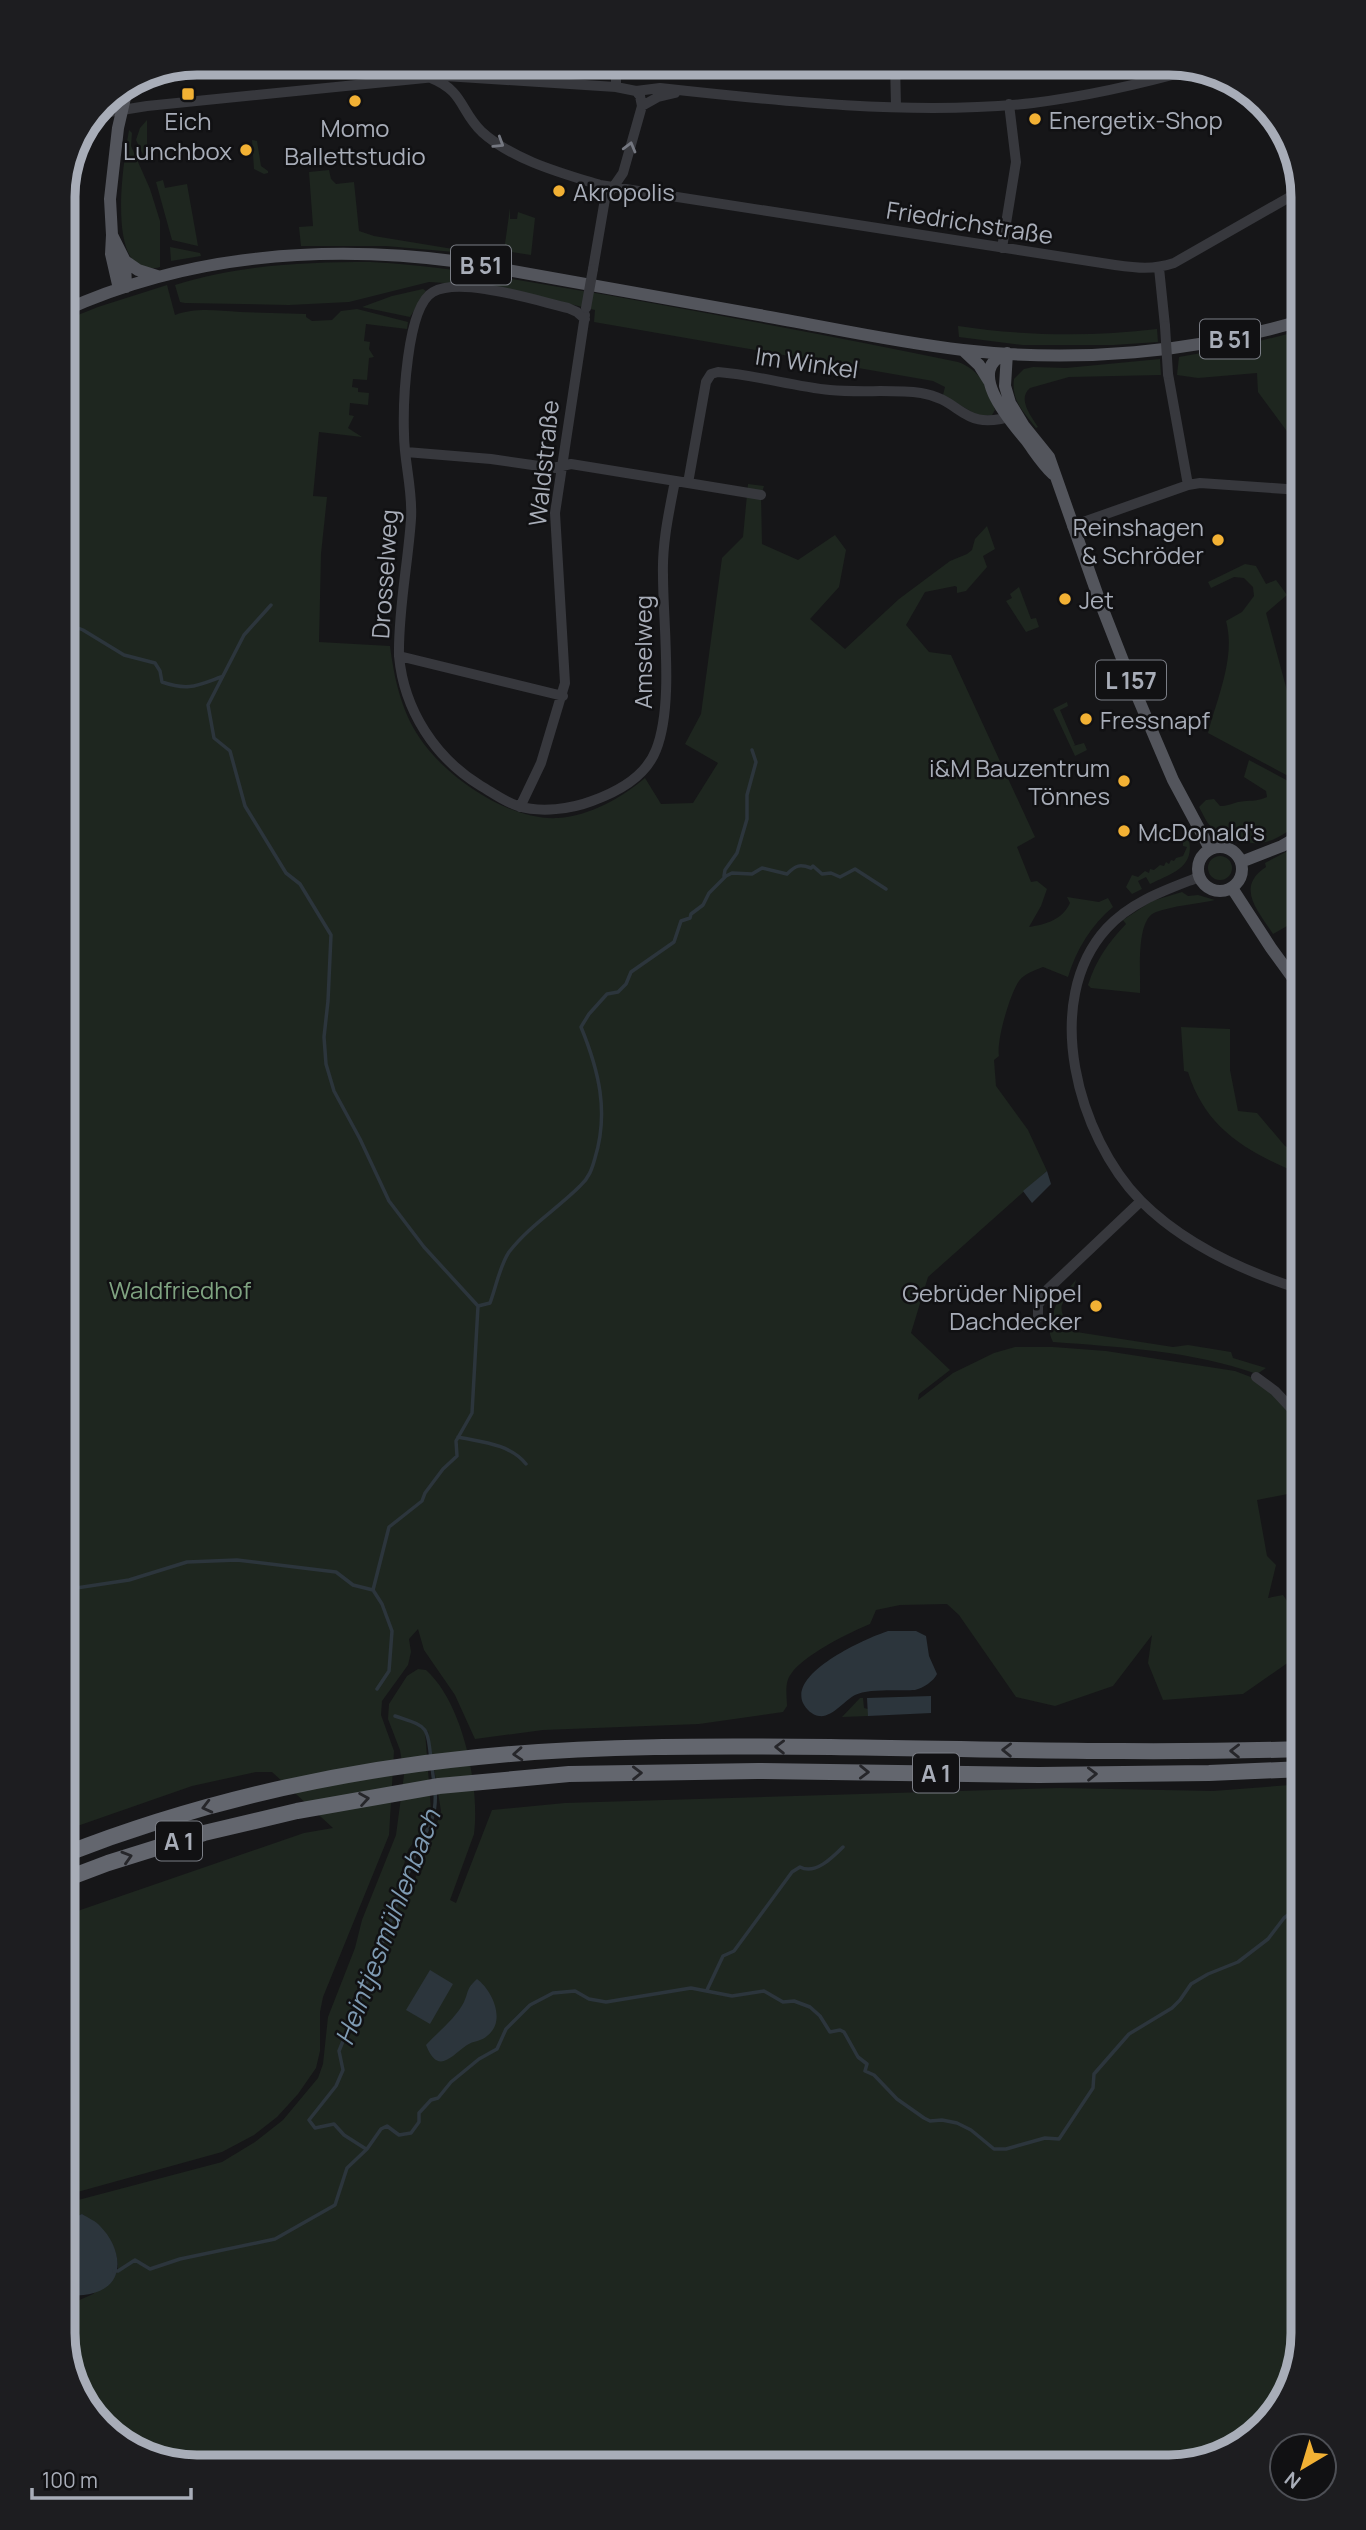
<svg xmlns="http://www.w3.org/2000/svg" width="1366" height="2530" font-family="Manrope,sans-serif">
<style>
.green{fill:#1e261f;fill-rule:evenodd}
.water{fill:#2c353c}
.lines{fill:none;stroke-linecap:round;stroke-linejoin:round}
.stream{stroke:#2c353c;stroke-width:3.5}
.minor{stroke:#37383d;stroke-width:10}
.major{stroke:#53555c;stroke-width:12}
.highway{stroke:#63666e;stroke-width:16}
.minor-bridge{stroke:#37383d;stroke-width:10}
.oneway{stroke:#757881}
.oneway2{stroke:#26262a}
.poi-dot{fill:#f2b134;stroke:#111113;stroke-width:2.5}
.labels{text-anchor:middle;dominant-baseline:central;stroke-width:5;stroke-linejoin:round;paint-order:stroke}
.shield{fill:#111113;stroke:#7b7e86;stroke-width:2}
.shield-label{font-size:23px;font-weight:bold;fill:#a8adb8}
.poi-label{font-size:24px;fill:#a8adb8;stroke:#111113;text-anchor:start}
.street-label{font-size:24px;fill:#a8adb8;stroke:#111113}
.park-label{font-size:24px;fill:#7fa381;stroke:#111113}
.water-label{font-size:26px;font-style:italic;fill:#7f9bb3;stroke:#111113}
.rim{fill:none;stroke:#a8adb8;stroke-width:9}
</style>
<rect width="100%" height="100%" fill="#161618"/>
<path class="green" d="M147 120V163L136 140 140 128Z
M129 130 132 133 131 146 150 189 160 221V267C103 283 124 160 129 130Z
M252 140 257 141 261 166 268 171V173L264 174 254 169Z
M329 170 331 179 336 184 354 182 359 231 374 236 453 249 454 252 386 246H301L299 227 313 226 309 172Z
M163 180 165 188 187 184 198 246 172 240 156 182Z
M510 208V219H517L518 212 535 218 531 255 504 251Z
M170 247 200 253 201 256 171 261Z
M370 262C450 266 528 282 607 295 724 316 841 338 958 362 980 370 989 388 995 410L992 415H977L943 395 945 387 933 381 594 322 595 310 494 286 429 282 349 302 289 305 185 303 180 302 175 285C239 265 303 262 370 262Z
M167 285 175 315C198 307 217 311 240 312 262 313 284 313 306 314V317L312 321 332 320 341 311 357 309 408 322 407 329 366 324 364 341 370 342 369 349 374 357 369 358 367 380 353 379 352 387 358 388V392L369 393 368 405 350 403 349 415 354 416 348 428 362 437 319 432 313 496 327 497 321 554 319 642 390 646C394 677 401 710 419 737 445 777 509 821 558 818 590 816 621 798 645 778L661 804 693 803 718 763 685 744 701 714 722 558 743 537 748 484 764 486 761 495 762 544 798 560 835 535 846 550 839 587 810 619 845 649 899 599 950 561 967 554 972 550 975 539 987 526 995 549 983 556 987 567 966 591 957 593V587L955 586 925 592 906 625 929 652 951 655 1035 837 1017 847 1031 882 1037 881 1047 889 1041 906 1029 927C1047 924 1062 920 1070 903L1067 897 1099 902 1108 898 1113 907C1091 925 1076 950 1068 977L1043 967C1035 970 1024 974 1019 981 1010 994 996 1041 999 1056L994 1060 996 1086 1028 1130 1047 1171 928 1277 911 1333 950 1370 919 1394 918 1400 953 1373 994 1353 1015 1347H1053L1106 1351 1235 1371 1256 1379 1293 1414 1290 1459 1303 1475V1491L1257 1500 1267 1556 1276 1565 1268 1598 1283 1595 1303 1624V1636L1296 1657 1243 1694 1163 1700 1148 1663 1152 1635 1113 1686 1055 1706 1016 1697 959 1615 947 1604 900 1605 876 1610 870 1624C850 1632 802 1656 791 1674 784 1683 787 1696 787 1706L783 1712 699 1724 543 1730 475 1739 455 1695 424 1650 418 1629 409 1639 411 1652 408 1665 382 1701 381 1715 394 1751 389 1835 323 1997 320 2012V2051L316 2068 298 2094 277 2117 254 2135 222 2152 63 2196V1916L304 1833 333 1828 272 1772H256L192 1786 63 1831V321L98 307Z
M423 289 426 291 410 317 362 307 392 296Z
M958 326C1024 336 1092 337 1157 329L1158 342 1113 345H1023L959 337Z
M1303 330V453L1258 392 1257 373 1198 378 1177 375 1179 357 1240 346Z
M1160 359 1161 375 1069 377 1030 388C1017 399 1031 416 1038 427L1036 428C1024 412 1011 401 1014 379L1024 369 1033 367 1066 368Z
M1245 564 1256 566 1266 584 1276 580 1287 595 1266 613 1303 750V773H1301L1298 778 1303 784 1208 733C1217 698 1236 657 1226 621L1242 612 1254 596 1253 587 1244 578 1234 577 1211 588 1208 582Z
M1019 587 1031 619 1036 618 1039 627 1026 632 1006 601 1012 598 1010 594Z
M1067 702 1068 706 1060 710 1075 745 1073 746 1084 743 1087 750 1075 756 1053 709Z
M1249 760 1303 789V822C1271 841 1265 851 1228 836 1208 827 1209 826 1199 807L1206 800 1214 799 1220 806C1227 806 1231 804 1238 802 1249 800 1257 802 1267 797L1266 791 1244 777Z
M1189 840C1195 868 1170 874 1150 884L1146 877 1138 881 1142 889 1132 894 1126 887 1132 875 1138 877 1145 871 1149 873 1150 869 1154 870 1160 865 1164 866 1166 862 1169 864 1171 860 1174 861 1176 858 1183 856 1187 847 1183 846V841Z
M1303 843V917L1273 934C1258 911 1235 887 1266 867L1265 863Z
M1208 868a12 12 0 1 1 24 0a12 12 0 1 1-24 0Z
M1182 892 1188 896 1198 895 1215 900C1197 904 1172 906 1156 912 1135 919 1141 974 1140 993L1091 988 1088 985C1096 960 1108 943 1126 924L1123 920 1152 901Z
M1181 1027 1230 1029V1070L1238 1111 1257 1113 1285 1146 1303 1155V1175C1249 1153 1206 1130 1188 1072L1184 1071Z
M1076 1280C1069 1308 1051 1295 1070 1331L1173 1347 1188 1345 1231 1352 1233 1358 1266 1368 1257 1374C1193 1351 1120 1347 1053 1342 1048 1332 1050 1330 1052 1320 1056 1298 1062 1296 1076 1280Z
M418 1669 426 1670C463 1703 480 1787 474 1834L450 1900 456 1903 492 1810 565 1803 1060 1788 1213 1791 1303 1784V2334L1281 2407 1221 2457 1169 2467H188L122 2444 73 2385 63 2333V2313L75 2307V2302L93 2294 118 2271C118 2240 104 2233 82 2214L63 2222V2204L222 2162 255 2142 283 2120 318 2078 323 2064 328 2017 355 1948 362 1920 396 1835 404 1775 400 1750 388 1719 389 1704 407 1676ZM425 1731H428L441 1811 431 1841 423 1856 414 1882 401 1875 408 1850 419 1835 431 1810Z
M860 1698H863L864 1708 868 1709V1716L842 1717Z"/>
<path class="water" d="M1047 1171 1051 1184 1032 1203 1023 1191Z
M888 1631H916L926 1636 929 1656 937 1674C934 1681 923 1688 915 1690 900 1691 868 1688 855 1695 845 1700 832 1718 819 1716 812 1715 806 1709 803 1703 789 1672 867 1638 888 1631Z
M931 1696V1713L868 1716 867 1698Z
M430 1970 453 1984 430 2024 406 2010Z
M477 1979C492 1990 507 2021 487 2036 482 2041 473 2041 467 2045 450 2057 438 2075 426 2045 438 2032 456 2018 464 2002 469 1991 466 1989 477 1979Z
M82 2214C88 2218 96 2221 100 2226 122 2248 128 2286 90 2294 82 2296 72 2295 63 2296V2222Z"/>
<g class="lines">
<path class="stream" d="M271 605 244 635 208 705 214 738 230 751 245 806 286 873 300 884 331 935 328 1001 324 1037 326 1064 334 1091 360 1139 389 1201 424 1247 478 1306
M63 622 83 630 124 655 155 663 160 671 162 682C188 691 196 686 221 677
M724 876 725 870 737 853 747 819V795L756 762 752 750
M478 1306 490 1303C496 1287 500 1265 509 1252 529 1226 557 1209 580 1186 589 1178 592 1169 595 1158 609 1112 599 1071 581 1027L589 1014 607 994 618 992 626 984 631 972 674 942 681 921 690 918 691 914 703 905 709 893 726 876 732 873 752 874 762 868 787 874C796 865 800 864 811 868L813 866 822 874 831 873 840 877 855 869 886 889
M458 1437C482 1442 510 1444 526 1464
M63 1590 129 1580 187 1562 237 1560 336 1572 353 1585 373 1590
M377 1689 389 1671 392 1631 382 1604 373 1590 389 1527 422 1501 425 1493 443 1469 457 1456 456 1441 472 1413 478 1306
M395 1716C427 1727 427 1724 431 1759
M432 1767 434 1783
M707 1990 723 1956 734 1951 792 1872 800 1867C815 1875 832 1858 843 1847
M366 2149 344 2135 334 2124 315 2128 309 2120 336 2086 343 2070 339 2051 381 1947 418 1847C429 1827 437 1815 435 1791
M114 2271H118L135 2260 150 2269 180 2259 275 2239 335 2205 347 2168 367 2149 381 2129 387 2126 399 2135 411 2133 419 2122V2113L431 2100 438 2098 451 2082 479 2059 497 2049 506 2029 530 2005 553 1993 575 1991 589 1999 606 2002 691 1988 732 1996 764 1991 783 2002 794 2001 810 2007 820 2016 830 2032 840 2030 844 2032 858 2057 867 2064 865 2071 874 2075 897 2099 924 2118 930 2121 942 2120 957 2123 971 2130 994 2149H1006L1045 2138 1059 2139 1093 2088 1094 2074 1129 2034 1172 2008 1180 2000 1191 1984 1208 1974 1238 1962 1268 1939 1284 1918 1288 1915 1295 1914 1303 1908"/>
<path class="minor" d="M616 63V87
M895 63 896 106
M431 78C464 91 460 111 482 132 513 160 561 173 600 185L1115 265C1137 268 1153 270 1174 263L1302 190
M642 106 658 97 675 93
M97 114 147 106 445 76 616 87 636 91 660 88C777 101 915 116 1033 103 1088 96 1141 84 1194 69
M1002 248 1016 162 1009 104
M1159 268 1165 326
M593 269 605 199 623 173 642 106 640 96 636 91
M1168 374 1188 485
M406 452 491 459 553 468 571 464 688 483 706 382 711 374 718 372C756 375 792 386 830 390 860 393 892 389 921 393 965 400 960 433 1016 415
M688 483 761 495
M1072 526 1188 485 1200 483 1286 489 1303 493
M399 656C404 710 435 758 481 786 493 793 505 802 518 806 541 813 571 809 592 801 617 792 646 776 656 750 674 705 663 625 663 575 662 543 669 512 675 481
M563 696 399 656C398 611 408 564 411 519 413 490 404 462 404 434 403 405 406 307 433 292 461 276 537 301 568 308L577 312 585 319
M520 807 541 763 565 683 555 513 585 315
M1199 877C1166 890 1132 901 1107 928 1040 1001 1078 1137 1141 1201 1185 1245 1245 1272 1303 1290
M1038 1318V1305L1048 1289 1141 1201
M1256 1377 1275 1391 1303 1421"/>
<path class="major" d="M112 235 125 261 126 287
M125 261 138 270 157 276
M119 289 111 254 112 235 110 199 118 128 128 85
M63 311C188 254 327 244 462 262 561 280 660 297 759 315 827 327 894 342 963 350 1076 363 1194 353 1303 320
M963 350 979 365 989 381
M1007 353 1005 386 1010 403 1024 426 1049 457 1100 602 1132 684 1173 780 1210 849
M1006 354C964 369 1011 422 1026 440 1035 452 1042 464 1053 474
M1198 869a22 22 0 1 1 44 0a22 22 0 1 1-44 0Z
M1241 862 1282 846 1303 834
M1232 888 1271 948 1303 992"/>
<path class="highway" d="M63 1855C195 1803 337 1771 478 1757 595 1745 714 1746 831 1747 988 1749 1146 1754 1303 1749
M63 1880 108 1863 204 1833 297 1811 439 1786 569 1774 758 1771 1039 1775 1209 1773 1303 1769"/>
<path class="minor-bridge" d="M586 308 593 269
M1165 326 1168 374"/>
</g>
<defs><path id="oneway-chevron" d="M-2-3.5L2.5 0L-2 3.5" fill="none" stroke-width="1.6" stroke-linecap="round" stroke-linejoin="round" transform="scale(1.75)"/></defs>
<g class="oneway">
<use href="#oneway-chevron" transform="translate(499 143) rotate(32)"/>
<use href="#oneway-chevron" transform="translate(630 147) rotate(-75)"/>
</g>
<g class="oneway2">
<use href="#oneway-chevron" transform="translate(780 1747) rotate(-179)"/>
<use href="#oneway-chevron" transform="translate(1007 1750) rotate(-179)"/>
<use href="#oneway-chevron" transform="translate(1235 1751) rotate(-179)"/>
<use href="#oneway-chevron" transform="translate(518 1754) rotate(176)"/>
<use href="#oneway-chevron" transform="translate(864 1772) rotate(1)"/>
<use href="#oneway-chevron" transform="translate(637 1773) rotate(-1)"/>
<use href="#oneway-chevron" transform="translate(1092 1774) rotate(-1)"/>
<use href="#oneway-chevron" transform="translate(364 1799) rotate(-9)"/>
<use href="#oneway-chevron" transform="translate(207 1807) rotate(166)"/>
<use href="#oneway-chevron" transform="translate(127 1857) rotate(-17)"/>
</g>
<g class="poi-dot">
<rect x="181" y="87" width="14" height="14" rx="3.5"/>
<circle cx="355" cy="101" r="7"/>
<circle cx="1035" cy="119" r="7"/>
<circle cx="246" cy="150" r="7"/>
<circle cx="559" cy="191" r="7"/>
<circle cx="1218" cy="540" r="7"/>
<circle cx="1065" cy="599" r="7"/>
<circle cx="1086" cy="719" r="7"/>
<circle cx="1124" cy="781" r="7"/>
<circle cx="1124" cy="831" r="7"/>
<circle cx="1096" cy="1306" r="7"/>
</g>
<g class="labels">
<g class="shield">
<rect x="451" y="245.5" width="60" height="39" rx="5"/>
<rect x="1200" y="319.5" width="60" height="39" rx="5"/>
<rect x="1096" y="660.5" width="70" height="39" rx="5"/>
<rect x="913" y="1753.5" width="46" height="39" rx="5"/>
<rect x="156" y="1821.5" width="46" height="39" rx="5"/>
</g>
<g class="shield-label">
<text x="481" y="265">B 51</text>
<text x="1230" y="339">B 51</text>
<text x="1131" y="680">L 157</text>
<text x="936" y="1773">A 1</text>
<text x="179" y="1841">A 1</text>
</g>
<g class="poi-label">
<text x="1049" y="119">Energetix-Shop</text>
<text x="188" y="120" text-anchor="middle">Eich</text>
<text x="355" y="127" text-anchor="middle">Momo<tspan x="355" dy="28">Ballettstudio</tspan></text>
<text x="232" y="150" text-anchor="end">Lunchbox</text>
<text x="573" y="191">Akropolis</text>
<text x="1204" y="526" text-anchor="end">Reinshagen<tspan x="1204" dy="28">&amp; Schröder</tspan></text>
<text x="1079" y="599">Jet</text>
<text x="1100" y="719">Fressnapf</text>
<text x="1110" y="767" text-anchor="end">i&amp;M Bauzentrum<tspan x="1110" dy="28">Tönnes</tspan></text>
<text x="1138" y="831">McDonald's</text>
<text x="1082" y="1292" text-anchor="end">Gebrüder Nippel<tspan x="1082" dy="28">Dachdecker</tspan></text>
</g>
<g class="street-label">
<text transform="translate(970 222) rotate(9)">Friedrichstraße</text>
<text transform="translate(807 362) rotate(8)">Im Winkel</text>
<text transform="translate(543 463) rotate(-84)">Waldstraße</text>
<text transform="translate(384 574) rotate(-86)">Drosselweg</text>
<text transform="translate(642 652) rotate(-90)">Amselweg</text>
</g>
<g class="park-label">
<text x="180" y="1289">Waldfriedhof</text>
</g>
<g class="water-label">
<text transform="translate(387 1927) rotate(-69)">Heintjesmühlenbach</text>
</g>
</g>
<path d="M0 0H1366V2530H0ZM197 75H1169A122 122 0 0 1 1291 197V2333A122 122 0 0 1 1169 2455H197A122 122 0 0 1 75 2333V197A122 122 0 0 1 197 75Z" fill="#1d1d20" fill-rule="evenodd"/>
<path class="rim" d="M197 75H1169A122 122 0 0 1 1291 197V2333A122 122 0 0 1 1169 2455H197A122 122 0 0 1 75 2333V197A122 122 0 0 1 197 75Z"/>
<g transform="translate(1303 2467) rotate(218)"><circle r="33" fill="#111113" stroke="#4d4f55" stroke-width="2"/>
<path d="M0-5L12 26L0 18L-12 26Z" fill="#f2b134"/>
<text y="-10" font-size="19" font-weight="bold" text-anchor="middle" fill="#a8adb8">N</text>
</g>
<path d="M32 2488v10h159v-10" fill="none" stroke="#a8adb8" stroke-width="3.5"/>
<text x="42" y="2488" font-size="21" fill="#a8adb8" stroke="#111113" stroke-width="5" paint-order="stroke">100 m</text>
</svg>
